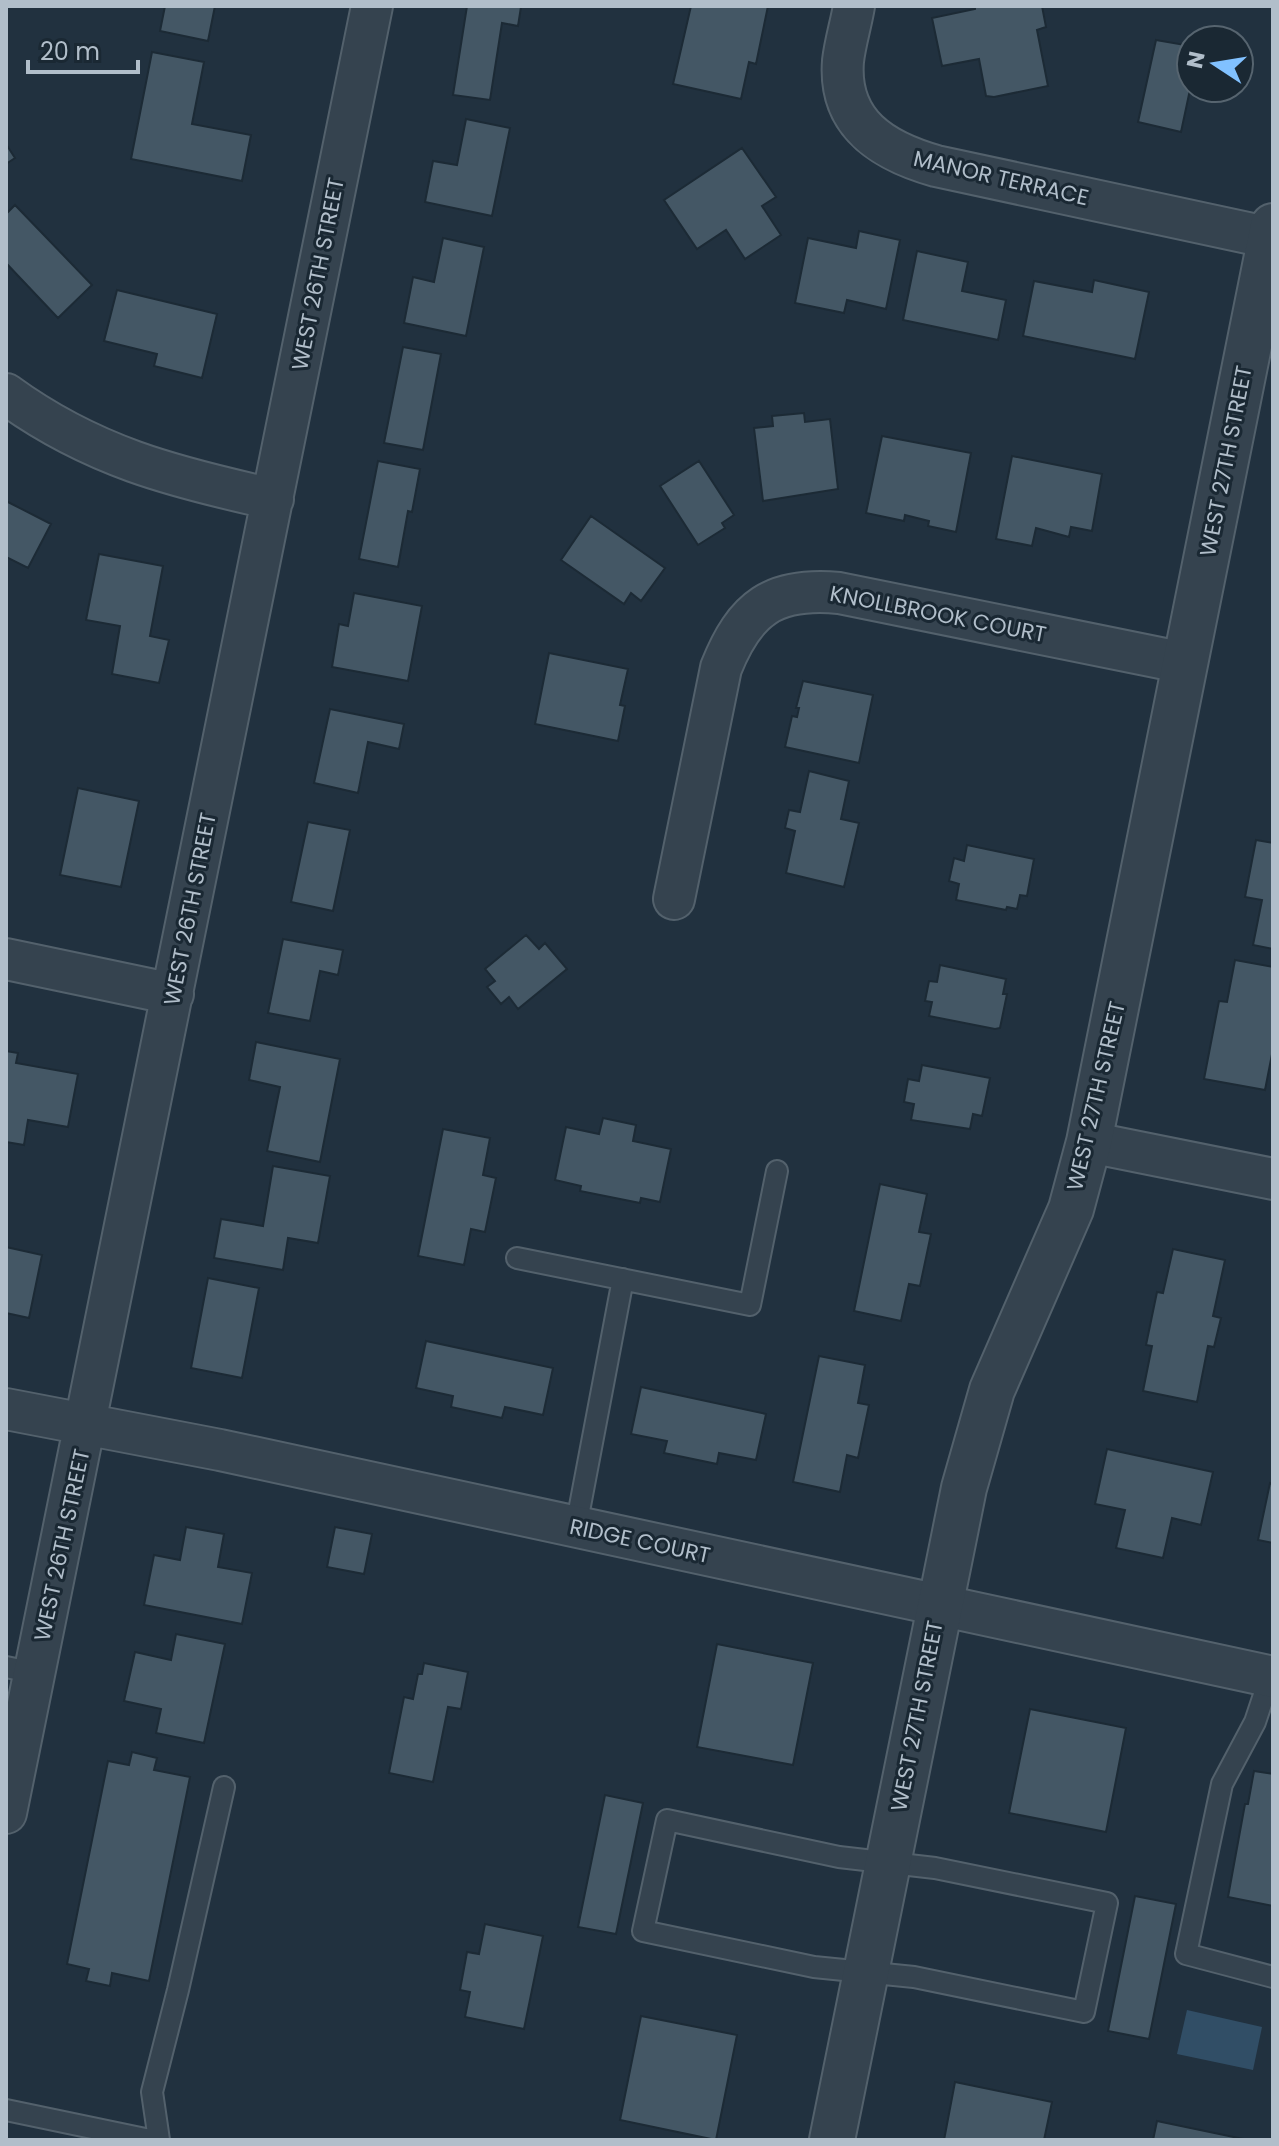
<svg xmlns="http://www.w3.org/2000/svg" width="1279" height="2146" font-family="Poppins,sans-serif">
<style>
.water{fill:#314e66}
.building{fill:#445765;stroke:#1c2a35;stroke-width:2}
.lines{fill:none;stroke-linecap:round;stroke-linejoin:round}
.service-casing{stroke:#53616c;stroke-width:24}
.minor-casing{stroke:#53616c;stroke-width:44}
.tertiary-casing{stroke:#53616c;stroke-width:48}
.service{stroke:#35434f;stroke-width:20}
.minor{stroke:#35434f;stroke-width:40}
.tertiary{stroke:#35434f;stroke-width:44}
.labels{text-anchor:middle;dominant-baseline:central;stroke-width:6;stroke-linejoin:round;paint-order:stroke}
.street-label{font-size:22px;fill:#b1beca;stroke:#1a2833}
</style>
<rect width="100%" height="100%" fill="#21313f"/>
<path class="water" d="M1187 2010 1262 2027 1253 2070 1177 2054Z"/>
<path class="building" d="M165 6H215L208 41 160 31Z
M467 6 521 7 518 26 502 23 490 100 453 95Z
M691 6H768L756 64 749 62 741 99 673 84Z
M975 6H1042L1046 27 1037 30 1048 86 994 97 986 96 979 59 942 66 932 18 975 9Z
M1156 40 1191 46V85L1181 132 1138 122Z
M152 52 204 62 192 124 251 135 242 181 131 159Z
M466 119 510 128 492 216 425 202 433 161 457 165Z
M6 144 15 158 6 164Z
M742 148 776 197 762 206 781 235 745 259 726 230 697 249 664 200Z
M15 205 92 285 58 318 6 263V214Z
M859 231 900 240 886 309 847 300 844 313 795 303 808 238 856 248Z
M443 238 484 247 466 336 404 323 413 277 434 282Z
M917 251 968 262 962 291 1006 300 998 340 903 320Z
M1094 280 1149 292 1135 359 1023 336 1034 281 1092 292Z
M117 290 217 314 202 378 154 366 157 354 104 341Z
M403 347 441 354 423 450 384 443Z
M804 413 805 422 830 419 838 489 763 501 754 428 773 426 772 416Z
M882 436 971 453 956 532 928 526 929 521 905 515 904 521 866 513Z
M1012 456 1102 474 1092 531 1071 527 1069 537 1036 528 1032 546 996 539Z
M378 461 420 469 412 512 408 511 398 567 359 559Z
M699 461 734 515 722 523 725 528 698 545 660 486Z
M6 501 51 524 28 568 6 557Z
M591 516 665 568 641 601 631 593 624 604 561 560Z
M99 554 163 566 150 636 169 640 159 683 112 674 120 626 86 620Z
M354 593 422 606 408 681 332 667 339 624 348 626Z
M549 653 628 669 620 705 625 706 618 741 535 724Z
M803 681 873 695 859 763 785 747 792 716 797 717 799 708H796Z
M330 709 404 724 399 749 368 742 358 793 314 783Z
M809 771 849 781 841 819 859 823 844 887 786 873 795 831 785 828 789 810 800 812Z
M78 788 139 801 121 887 60 875Z
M308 822 350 830 333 911 291 902Z
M1256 840 1273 843V949L1253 945 1262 900 1245 897Z
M967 845 1034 859 1027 896 1020 895 1017 909 1007 907 1006 910 956 900 959 884 949 881 954 858 964 861Z
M526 935 539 949 545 943 567 969 518 1009 509 997 501 1004 487 987 495 981 485 969Z
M283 939 343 950 338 975 320 971 310 1021 268 1013Z
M1235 960 1273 967V1049L1265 1090 1204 1079 1219 1001 1227 1002Z
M940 965 1006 979 1003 994H1007L1000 1028 995 1029 929 1016 932 1002 925 1001 929 981 937 982Z
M256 1042 340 1059 320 1162 267 1151 280 1087 249 1080Z
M6 1051 18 1053 16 1063 78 1074 68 1127 28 1120 24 1145 6 1142Z
M922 1065 990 1078 982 1116 973 1114 970 1129 911 1120 914 1104 904 1102 908 1079 919 1081Z
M603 1118 636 1125 633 1141 671 1149 660 1202 641 1198 640 1203 580 1191 581 1186 555 1180 566 1127 599 1134Z
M443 1129 490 1138 483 1175 496 1178 485 1232 471 1229 464 1265 418 1256Z
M273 1166 330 1176 318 1243 288 1238 283 1270 214 1258 221 1219 263 1226Z
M880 1184 927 1194 919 1232 931 1234 920 1286 909 1284 901 1321 854 1311Z
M6 1247 42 1255 29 1318 6 1313Z
M1173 1249 1225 1260 1213 1316 1221 1318 1214 1347 1208 1346 1197 1402 1143 1391 1152 1346 1146 1345 1157 1292 1163 1293Z
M208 1278 259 1288 242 1378 191 1368Z
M426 1341 553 1368 543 1415 505 1407 502 1418 451 1407 453 1396 416 1388Z
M819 1356 865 1365 858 1403 869 1405 858 1458 847 1455 840 1492 793 1482Z
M641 1387 766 1414 756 1460 719 1453 717 1464 664 1453 667 1441 631 1434Z
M1107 1449 1213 1472 1201 1525 1172 1518 1163 1558 1116 1548 1125 1510 1095 1504Z
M1270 1483 1273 1484V1543L1258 1540Z
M186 1527 224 1534 218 1567 252 1573 242 1624 144 1605 154 1555 180 1560Z
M335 1527 372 1534 364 1574 327 1567Z
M176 1634 225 1644 204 1743 156 1733 161 1709 124 1701 135 1652 171 1660Z
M717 1644 813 1663 793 1765 697 1747Z
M424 1663 468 1672 461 1709 448 1707 433 1782 389 1773 404 1697 413 1699 418 1674H422Z
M1030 1709 1126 1728 1106 1832 1009 1813Z
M132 1752 157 1758 154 1770 190 1777 149 1981 112 1973 110 1986 86 1981 89 1969 67 1964 108 1761 129 1765Z
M1254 1771 1273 1774V1906L1228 1897 1245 1804H1248Z
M605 1795 643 1803 616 1934 578 1927Z
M1135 1896 1176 1904 1149 2039 1108 2031Z
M485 1924 543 1936 524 2029 465 2017 470 1992 460 1990 467 1952 479 1954Z
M641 2016 737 2035 716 2140 620 2120Z
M955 2082 1052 2102 1044 2140H944Z
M1157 2121 1248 2140H1153Z"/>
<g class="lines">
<defs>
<path id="service" d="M517 1258 750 1305 777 1171
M576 1527 623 1279
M6 1667 35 1673
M1270 1677 1255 1722 1222 1784 1186 1954 1273 1977
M667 1820 839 1857 935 1868 1107 1903 1084 2012 914 1977 814 1967 643 1931Z
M6 2110 150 2140
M159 2140 152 2092 178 1990 224 1787"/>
<path id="minor" d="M854 6C851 24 845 43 843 61 838 124 883 151 936 166L1271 238
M6 394C91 456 173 477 273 499
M674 899 721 668C745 608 773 587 839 593L1185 663
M6 959 173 994
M1089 1142 1273 1179
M6 1409 220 1450 1273 1677
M6 1813 372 6"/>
<path id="tertiary" d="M832 2140 964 1488 992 1390 1071 1209 1089 1142 1273 226"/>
</defs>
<use href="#service" class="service-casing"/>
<use href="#minor" class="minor-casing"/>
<use href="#tertiary" class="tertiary-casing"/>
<use href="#service" class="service"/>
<use href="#minor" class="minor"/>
<use href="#tertiary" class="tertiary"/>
</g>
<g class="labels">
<g class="street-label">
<text transform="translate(1001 178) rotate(13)">MANOR TERRACE</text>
<text transform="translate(318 274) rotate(-79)">WEST 26TH STREET</text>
<text transform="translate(1226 461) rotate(-79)">WEST 27TH STREET</text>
<text transform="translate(938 614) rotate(11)">KNOLLBROOK COURT</text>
<text transform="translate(190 909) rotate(-79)">WEST 26TH STREET</text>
<text transform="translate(1096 1096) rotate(-77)">WEST 27TH STREET</text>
<text transform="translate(640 1541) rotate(12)">RIDGE COURT</text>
<text transform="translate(62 1545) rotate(-78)">WEST 26TH STREET</text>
<text transform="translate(917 1716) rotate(-79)">WEST 27TH STREET</text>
</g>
</g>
<rect width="1279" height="2146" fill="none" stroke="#b1beca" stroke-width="16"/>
<g transform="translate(1215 64) rotate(282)"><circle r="38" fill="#1a2833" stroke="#56646f" stroke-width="2"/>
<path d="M0-6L14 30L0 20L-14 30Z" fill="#81c1ff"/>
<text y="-12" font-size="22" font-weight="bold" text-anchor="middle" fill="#b1beca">N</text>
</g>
<path d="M28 60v12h110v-12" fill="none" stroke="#b1beca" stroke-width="4"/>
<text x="40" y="60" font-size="24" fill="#b1beca" stroke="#1a2833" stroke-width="6" paint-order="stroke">20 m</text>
</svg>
